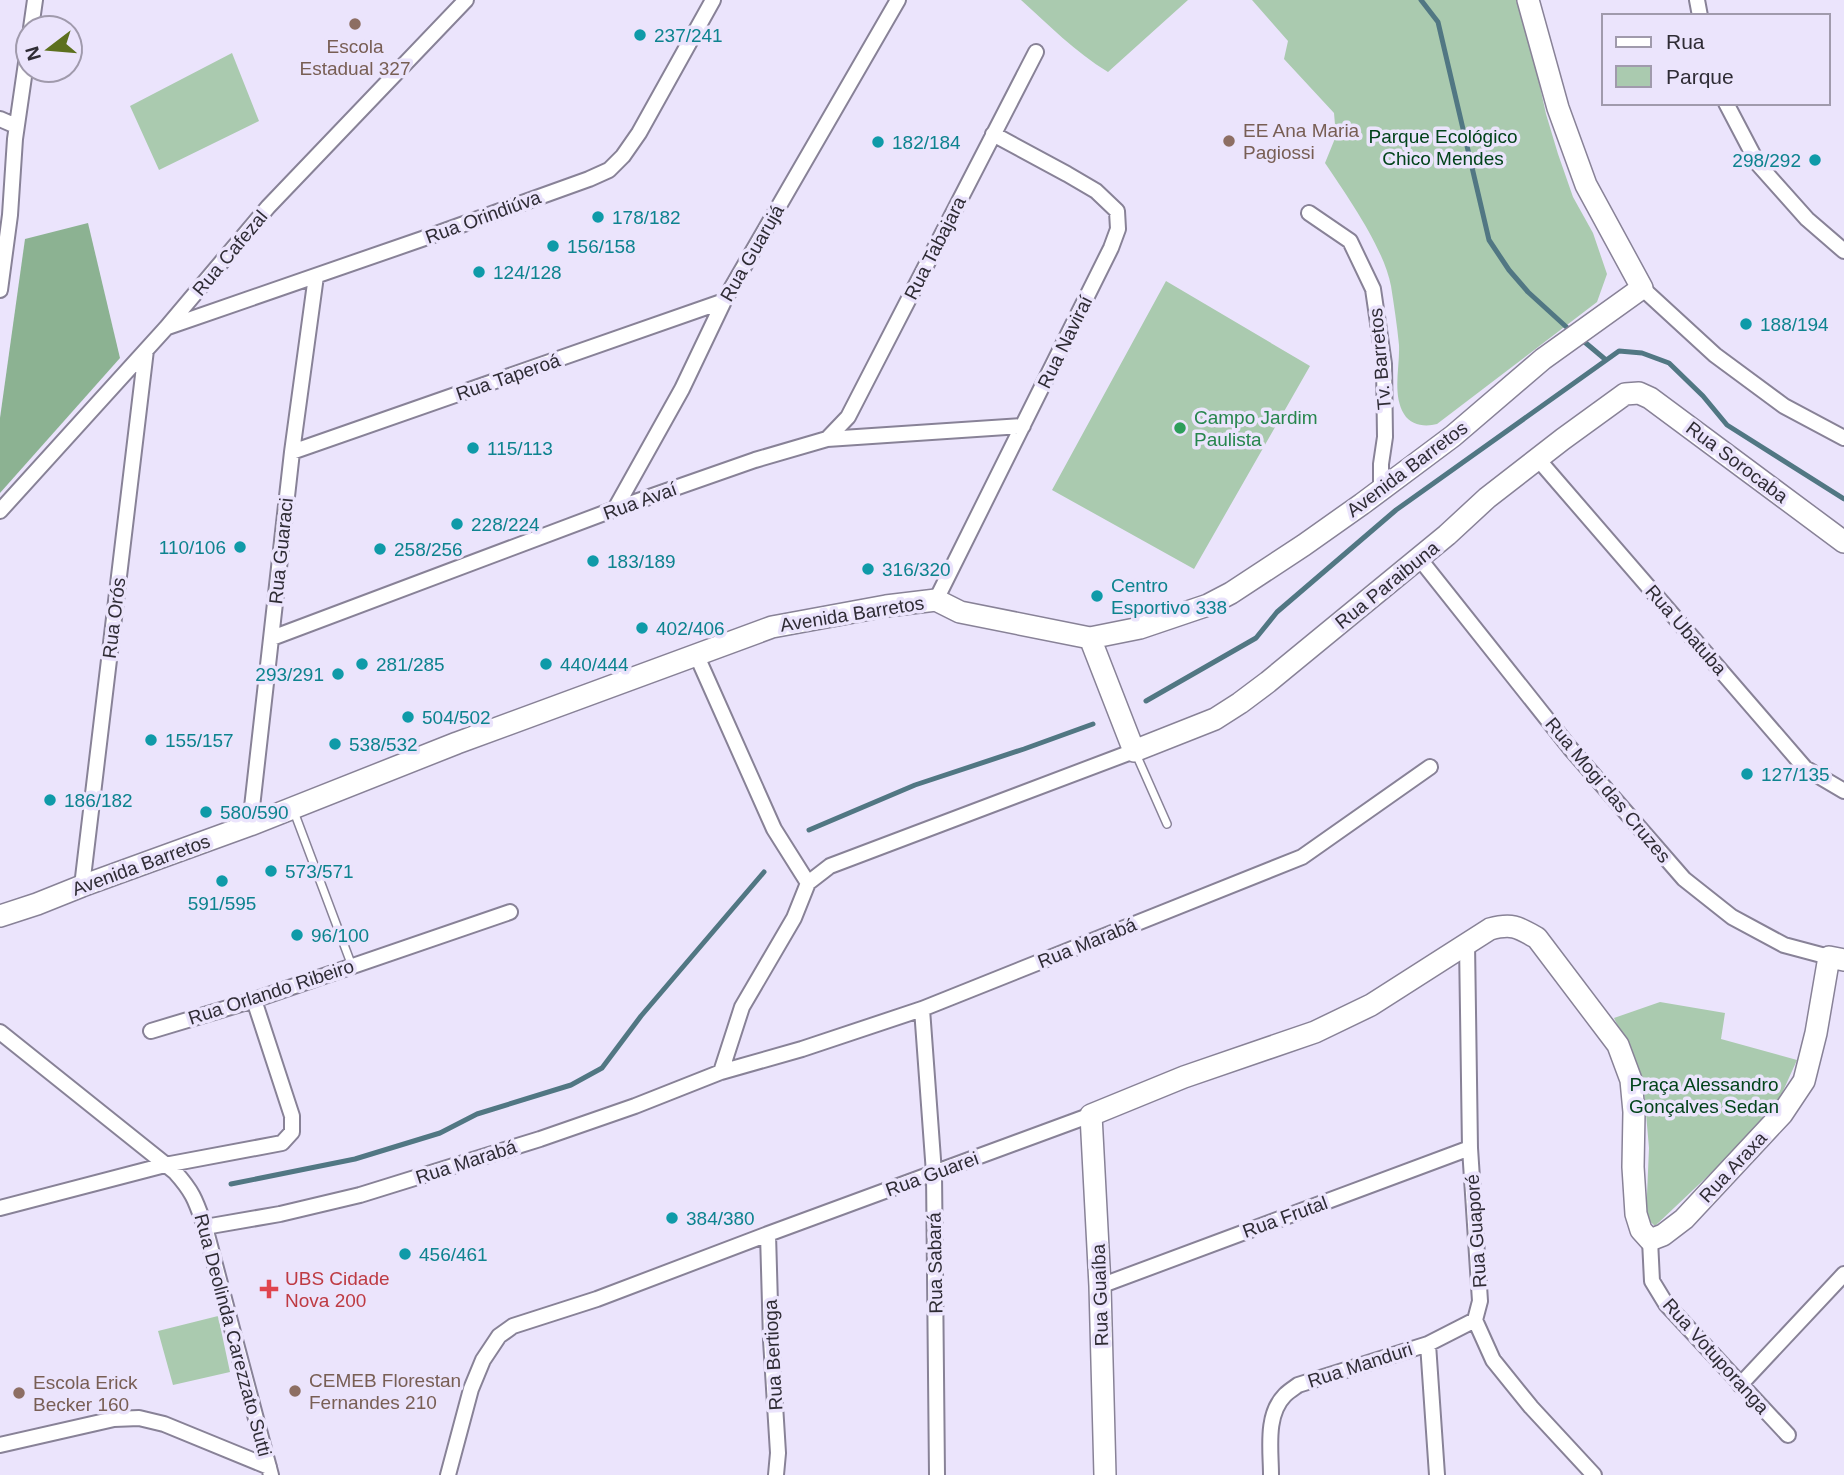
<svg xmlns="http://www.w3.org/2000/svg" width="1844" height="1475" font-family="Helvetica,sans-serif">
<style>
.green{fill:#aacaaf}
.forest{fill:#8cb292}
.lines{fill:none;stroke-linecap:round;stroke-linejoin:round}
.stream{stroke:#517783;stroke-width:5}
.lane-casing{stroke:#888297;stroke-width:10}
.street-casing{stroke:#888297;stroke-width:18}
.secondary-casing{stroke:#888297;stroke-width:24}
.lane{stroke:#fff;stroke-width:7}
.street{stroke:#fff;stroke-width:14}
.secondary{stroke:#fff;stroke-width:21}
.education-dot{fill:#8d6e63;stroke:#ebe4fc;stroke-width:2.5}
.culture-dot{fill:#0f9aa8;stroke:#ebe4fc;stroke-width:2.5}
.leisure-dot{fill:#2e9e5b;stroke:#ebe4fc;stroke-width:2.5}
.health-dot{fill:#e0444e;stroke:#ebe4fc;stroke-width:2.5}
.labels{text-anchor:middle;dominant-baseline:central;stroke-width:7;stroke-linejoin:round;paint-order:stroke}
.culture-label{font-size:19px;fill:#0d838f;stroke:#ebe4fc;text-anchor:start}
.education-label{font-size:19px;fill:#785e54;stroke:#ebe4fc;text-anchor:start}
.park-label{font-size:19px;fill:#02431a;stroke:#ebe4fc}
.street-label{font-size:19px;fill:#2f2c35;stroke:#ebe4fc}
.leisure-label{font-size:19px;fill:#27864d;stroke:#ebe4fc;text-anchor:start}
.health-label{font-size:19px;fill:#be3a42;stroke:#ebe4fc;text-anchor:start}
</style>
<rect width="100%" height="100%" fill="#ebe4fc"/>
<path class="green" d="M1021 0H1188L1108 72C1075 52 1049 25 1021 0Z
M1252 0H1516L1537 73 1546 114 1558 154 1573 197 1593 233 1607 274 1597 302 1437 424C1426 427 1411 426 1404 414 1392 394 1400 367 1399 345 1397 325 1394 305 1391 286 1384 248 1347 196 1325 163L1336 136 1334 113 1284 59 1288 41Z
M232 53 259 121 159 170 130 106Z
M1166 281 1310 366 1194 569 1052 490Z
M1660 1002 1725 1013 1721 1039 1797 1060 1779 1100 1732 1153 1655 1226 1646 1218 1649 1148 1643 1079 1614 1018Z
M218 1316 230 1372 173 1385 158 1331Z"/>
<path class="forest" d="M88 223 120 358 0 493V418L25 239Z"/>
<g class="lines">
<path class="stream" d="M1421 0 1438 22 1489 240 1509 270 1528 292 1573 333
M1581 339 1606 360
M1146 701 1256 638 1277 612 1396 510 1619 351 1642 353 1669 363 1703 396 1727 425 1844 499
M809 830 915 785 1024 749 1093 724
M231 1184 355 1159 440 1133 477 1114 571 1085 602 1068 641 1016 764 872"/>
<defs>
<path id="lane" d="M1136 754 1167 824
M293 809 352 966"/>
<path id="street" d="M1697 0 1700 16
M31 28 35 0
M1726 103 1758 164 1807 219 1844 251
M0 119 16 126
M1309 213 1350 241 1373 289 1384 364 1385 437 1381 464V489
M1642 288 1715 355 1784 406 1844 438
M0 290 10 215 15 139 28 49
M168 327 422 239 589 179 609 170 623 156 639 133 713 0
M827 439 848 417 1036 52
M292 452 724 301
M1537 458 1805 768 1844 791
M615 509 682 389 724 301 898 0
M0 511 166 328 268 207 466 0
M1419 558 1570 748 1684 879 1732 917 1784 945 1829 957
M936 600 1111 248 1118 229 1117 211 1096 191 1067 174 993 134
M272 638 615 509 755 460 827 439 1023 426
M696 654 774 829 808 883
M250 825 292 452 316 276
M82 886 146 350
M1467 943 1470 1148 1480 1301 1475 1320 1493 1360 1531 1407 1594 1475
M922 1009 934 1173 937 1475
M151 1031 254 1000 510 912
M0 1032 175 1172C194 1193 196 1202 205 1227L271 1475
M721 1072 742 1007 794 918 808 883 830 866 1134 751
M0 1208 165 1165 282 1143 292 1132V1116L254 1000
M205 1227 280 1214 360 1195 540 1139 635 1106 721 1072 802 1049 922 1009 1302 857 1430 767
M768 1234 771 1340 778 1453 776 1475
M1650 1240 1652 1281 1666 1304 1788 1435
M1100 1286 1470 1148
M1428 1344 1437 1475
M1740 1385 1844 1274
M0 1445 114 1419 139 1418 164 1424 269 1467
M448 1475 471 1389 483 1360 499 1336 513 1326 597 1299 768 1234 1091 1115
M1271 1475C1271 1450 1265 1415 1285 1395 1289 1391 1294 1388 1298 1385L1428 1344 1475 1320"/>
<path id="secondary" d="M1090 638 1134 751 1215 719 1240 703 1268 682 1447 535 1487 498 1563 439 1625 394 1639 393 1650 398 1844 542
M0 916 37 904 82 886 250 825 457 743 772 627 886 606 936 600 960 612 1090 638 1140 628 1208 605 1231 593 1304 545 1362 504 1453 436 1543 359 1642 288 1586 185 1558 108 1528 0
M1105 1475 1100 1286 1091 1115 1184 1077 1315 1032 1371 1005 1490 929C1512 923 1518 927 1537 938L1618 1045 1631 1080 1634 1112 1633 1167 1636 1214 1641 1230 1650 1240 1663 1235 1684 1219 1782 1114 1804 1081 1816 1033 1829 957 1844 960"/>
</defs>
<use href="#lane" class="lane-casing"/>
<use href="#street" class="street-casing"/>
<use href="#secondary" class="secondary-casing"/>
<use href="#lane" class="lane"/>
<use href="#street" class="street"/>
<use href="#secondary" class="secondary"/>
</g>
<g class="education-dot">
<circle cx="355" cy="24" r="7"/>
<circle cx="1229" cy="141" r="7"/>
<circle cx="295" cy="1391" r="7"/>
<circle cx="19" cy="1393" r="7"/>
</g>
<g class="culture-dot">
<circle cx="640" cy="35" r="7"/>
<circle cx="878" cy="142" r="7"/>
<circle cx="1815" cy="160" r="7"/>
<circle cx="598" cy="217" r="7"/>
<circle cx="553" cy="246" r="7"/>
<circle cx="479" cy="272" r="7"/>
<circle cx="1746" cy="324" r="7"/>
<circle cx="473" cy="448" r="7"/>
<circle cx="457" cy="524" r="7"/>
<circle cx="240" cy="547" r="7"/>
<circle cx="380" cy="549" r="7"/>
<circle cx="593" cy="561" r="7"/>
<circle cx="868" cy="569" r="7"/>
<circle cx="1097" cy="596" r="7"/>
<circle cx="642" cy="628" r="7"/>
<circle cx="362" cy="664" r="7"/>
<circle cx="546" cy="664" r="7"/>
<circle cx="338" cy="674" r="7"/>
<circle cx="408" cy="717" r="7"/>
<circle cx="151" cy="740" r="7"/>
<circle cx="335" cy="744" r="7"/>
<circle cx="1747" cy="774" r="7"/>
<circle cx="50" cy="800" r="7"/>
<circle cx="206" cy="812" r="7"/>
<circle cx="271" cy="871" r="7"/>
<circle cx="222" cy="881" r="7"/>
<circle cx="297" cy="935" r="7"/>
<circle cx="672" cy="1218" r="7"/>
<circle cx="405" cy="1254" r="7"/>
</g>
<circle class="leisure-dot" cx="1180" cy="428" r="7"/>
<path class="health-dot" d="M265.5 1278.5h7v7h7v7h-7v7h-7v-7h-7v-7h7z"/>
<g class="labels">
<g class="culture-label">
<text x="654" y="35">237/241</text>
<text x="892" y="142">182/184</text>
<text x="1801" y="160" text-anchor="end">298/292</text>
<text x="612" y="217">178/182</text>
<text x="567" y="246">156/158</text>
<text x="493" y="272">124/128</text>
<text x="1760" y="324">188/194</text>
<text x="487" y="448">115/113</text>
<text x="471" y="524">228/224</text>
<text x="226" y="547" text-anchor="end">110/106</text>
<text x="394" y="549">258/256</text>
<text x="607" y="561">183/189</text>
<text x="882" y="569">316/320</text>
<text x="1111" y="585">Centro<tspan x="1111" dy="22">Esportivo 338</tspan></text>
<text x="656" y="628">402/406</text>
<text x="376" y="664">281/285</text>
<text x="560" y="664">440/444</text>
<text x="324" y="674" text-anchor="end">293/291</text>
<text x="422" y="717">504/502</text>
<text x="165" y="740">155/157</text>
<text x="349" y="744">538/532</text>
<text x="1761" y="774">127/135</text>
<text x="64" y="800">186/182</text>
<text x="220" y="812">580/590</text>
<text x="285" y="871">573/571</text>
<text x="222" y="903" text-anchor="middle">591/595</text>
<text x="311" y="935">96/100</text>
<text x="686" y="1218">384/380</text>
<text x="419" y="1254">456/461</text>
</g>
<g class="education-label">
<text x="355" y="46" text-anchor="middle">Escola<tspan x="355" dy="22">Estadual 327</tspan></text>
<text x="1243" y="130">EE Ana Maria<tspan x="1243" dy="22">Pagiossi</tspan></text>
<text x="309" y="1380">CEMEB Florestan<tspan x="309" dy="22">Fernandes 210</tspan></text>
<text x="33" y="1382">Escola Erick<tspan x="33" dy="22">Becker 160</tspan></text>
</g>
<g class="park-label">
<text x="1443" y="136">Parque Ecológico<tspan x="1443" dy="22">Chico Mendes</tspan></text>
<text x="1704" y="1084">Praça Alessandro<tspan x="1704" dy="22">Gonçalves Sedan</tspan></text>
</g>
<g class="street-label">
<text transform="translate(483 217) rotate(-20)">Rua Orindiúva</text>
<text transform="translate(935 248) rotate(-63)">Rua Tabajara</text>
<text transform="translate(230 253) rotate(-50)">Rua Cafezal</text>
<text transform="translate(752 253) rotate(-60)">Rua Guarujá</text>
<text transform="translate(1065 342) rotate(-64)">Rua Naviraí</text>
<text transform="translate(1380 359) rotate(-95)">Tv. Barretos</text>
<text transform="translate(508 377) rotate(-19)">Rua Taperoá</text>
<text transform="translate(1737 462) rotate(37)">Rua Sorocaba</text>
<text transform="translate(1407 469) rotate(-37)">Avenida Barretos</text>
<text transform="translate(640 501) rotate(-20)">Rua Avaí</text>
<text transform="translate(281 551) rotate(-84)">Rua Guaraci</text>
<text transform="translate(1387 585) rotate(-39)">Rua Paraibuna</text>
<text transform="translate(852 614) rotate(-9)">Avenida Barretos</text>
<text transform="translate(114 618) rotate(-83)">Rua Orós</text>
<text transform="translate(1686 630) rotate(49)">Rua Ubatuba</text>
<text transform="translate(1608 790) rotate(50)">Rua Mogi das Cruzes</text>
<text transform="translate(141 865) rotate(-20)">Avenida Barretos</text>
<text transform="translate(1087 943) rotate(-22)">Rua Marabá</text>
<text transform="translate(271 992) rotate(-18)">Rua Orlando Ribeiro</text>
<text transform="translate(466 1162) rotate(-18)">Rua Marabá</text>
<text transform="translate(1733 1167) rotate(-47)">Rua Araxa</text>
<text transform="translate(932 1174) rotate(-20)">Rua Guarei</text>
<text transform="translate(1285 1217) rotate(-20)">Rua Frutal</text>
<text transform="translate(1476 1231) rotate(-94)">Rua Guaporé</text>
<text transform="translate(935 1263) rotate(-91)">Rua Sabará</text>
<text transform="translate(1100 1295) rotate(-92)">Rua Guaíba</text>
<text transform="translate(233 1335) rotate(75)">Rua Deolinda Carezzato Sutti</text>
<text transform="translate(773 1355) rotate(-93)">Rua Bertioga</text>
<text transform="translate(1716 1356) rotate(48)">Rua Votuporanga</text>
<text transform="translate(1360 1365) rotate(-18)">Rua Manduri</text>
</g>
<g class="leisure-label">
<text x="1194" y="417">Campo Jardim<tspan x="1194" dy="22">Paulista</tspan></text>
</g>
<g class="health-label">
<text x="285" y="1278">UBS Cidade<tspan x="285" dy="22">Nova 200</tspan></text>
</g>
</g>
<rect x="1602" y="14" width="228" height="91" fill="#ebe4fc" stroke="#a09aac" stroke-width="2"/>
<rect x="1616" y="37" width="35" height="10" fill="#ffffff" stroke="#a09aac" stroke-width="2"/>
<text x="1666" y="49" font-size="21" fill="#2f2c35">Rua</text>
<rect x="1616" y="66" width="35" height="21" fill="#aacaaf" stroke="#a09aac" stroke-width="2"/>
<text x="1666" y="84" font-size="21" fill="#2f2c35">Parque</text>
<g transform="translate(49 49) rotate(254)"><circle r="33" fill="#ebe4fc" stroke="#a09aac" stroke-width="2"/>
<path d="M0-5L12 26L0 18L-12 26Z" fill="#5d701e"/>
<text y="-10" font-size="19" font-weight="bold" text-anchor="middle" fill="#2f2c35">N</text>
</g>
</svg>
